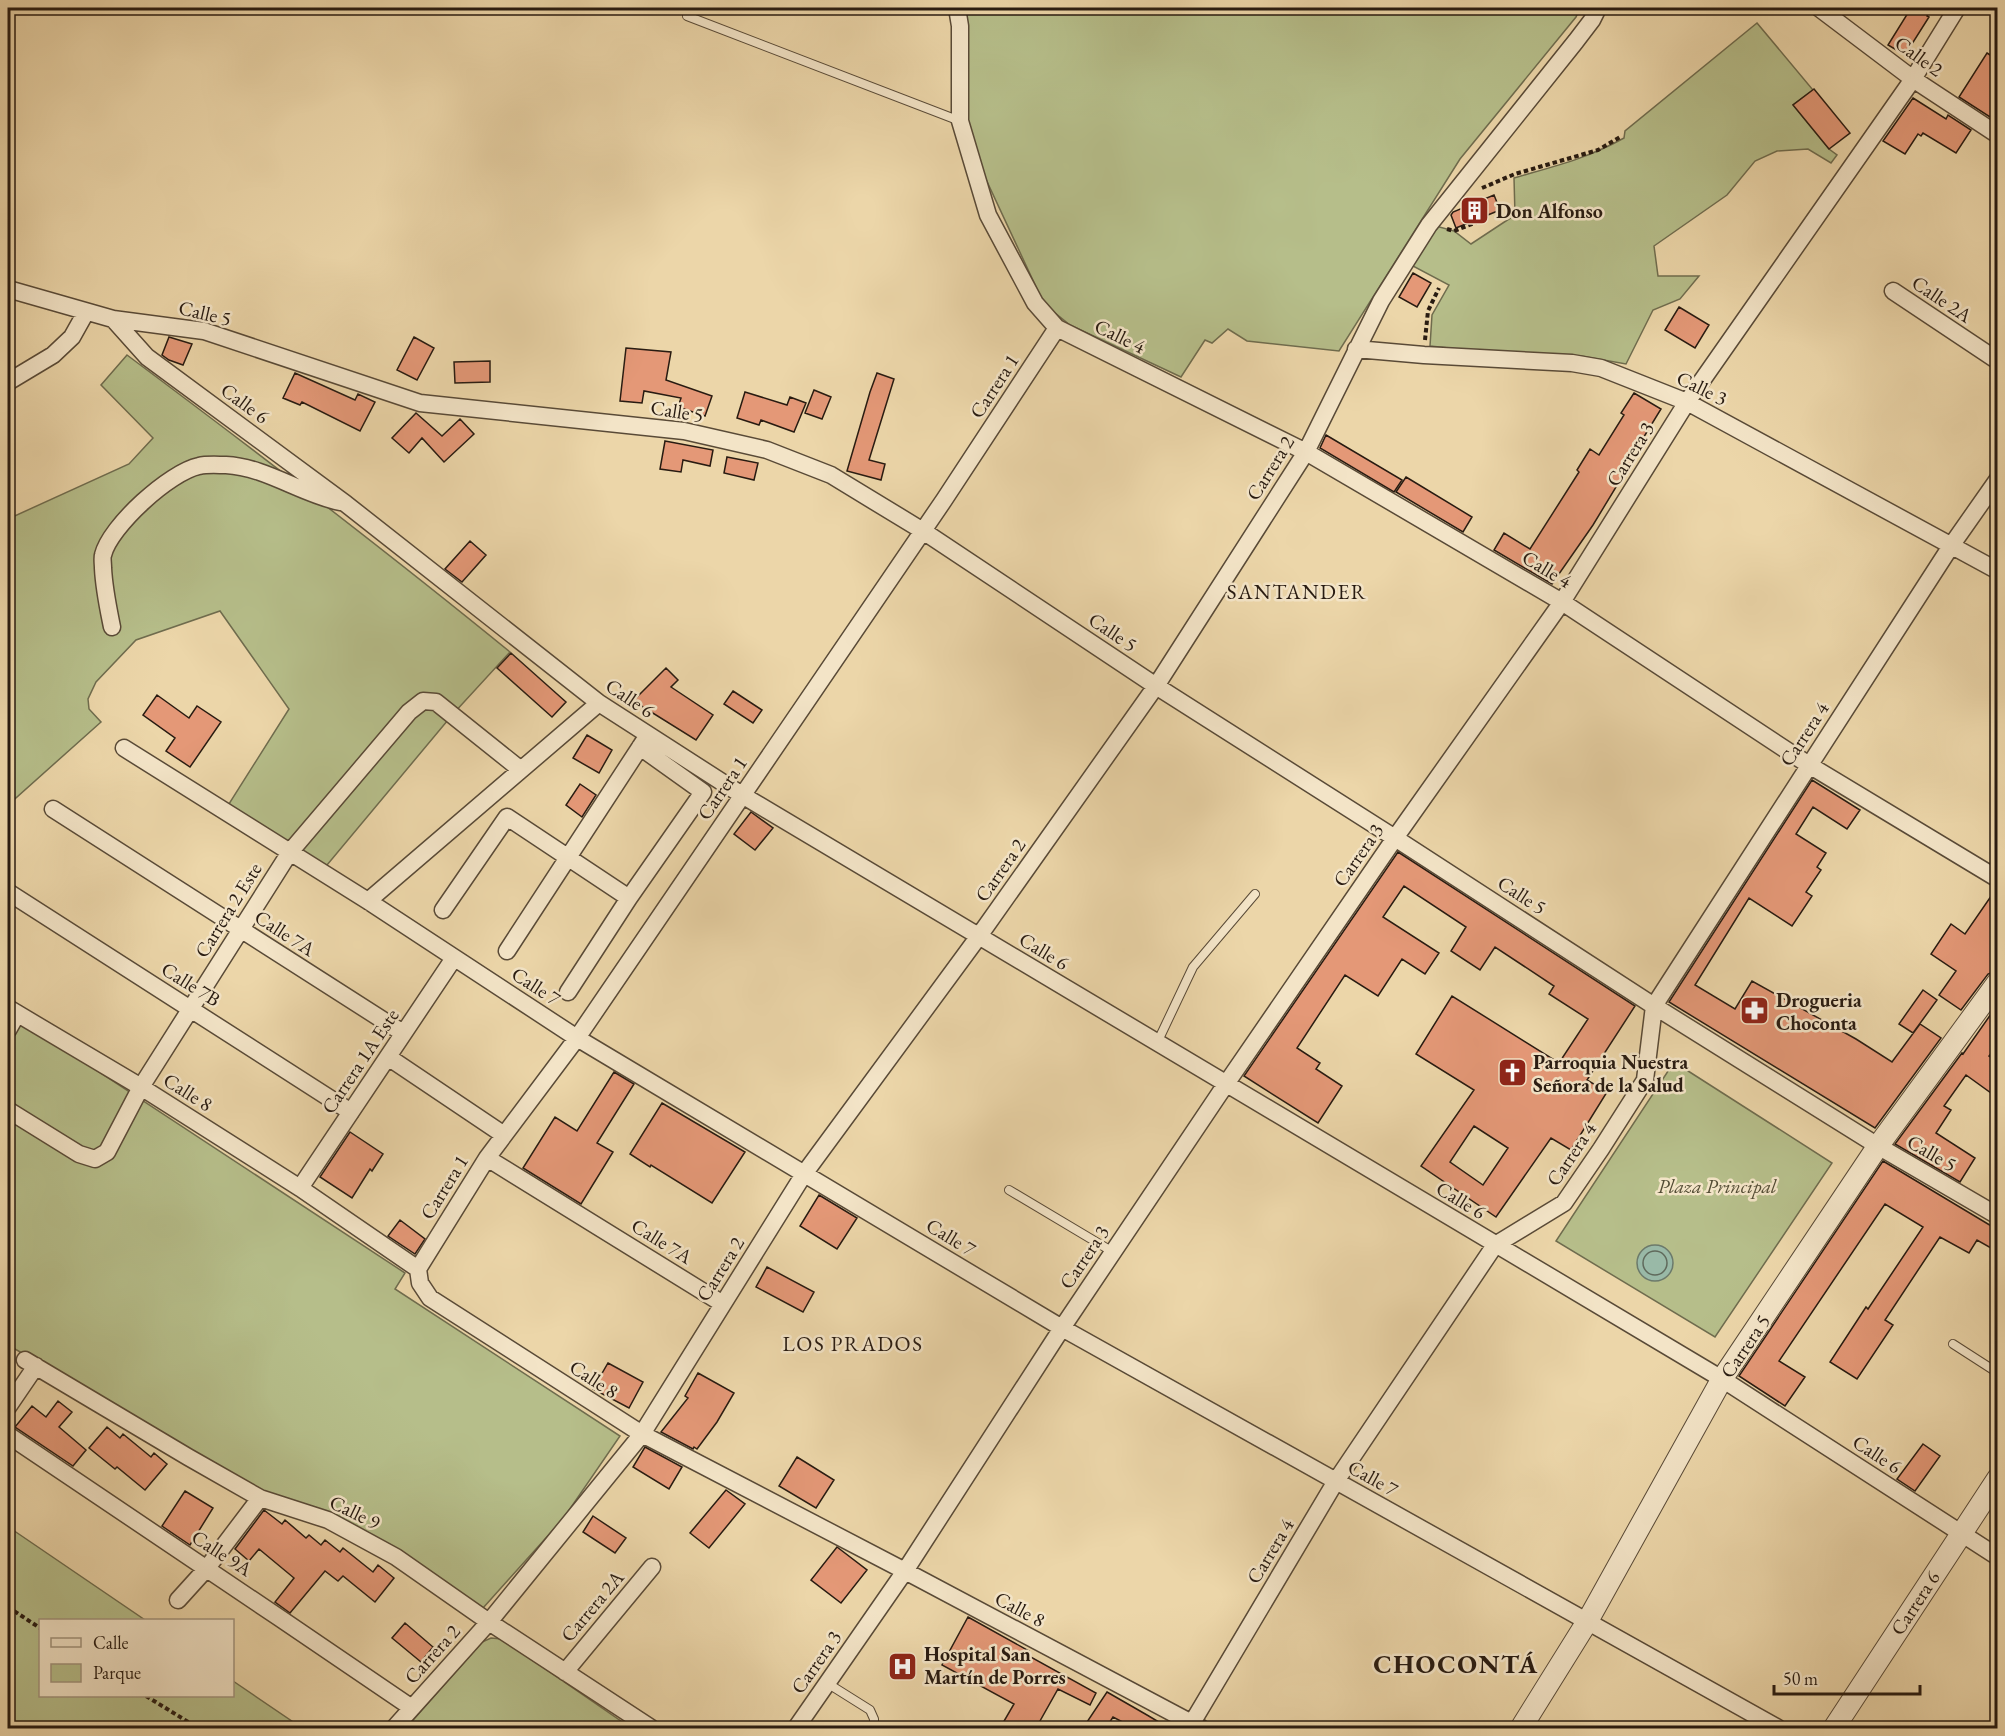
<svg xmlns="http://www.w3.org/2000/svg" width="2005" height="1736" font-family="'EB Garamond',serif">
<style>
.green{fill:#b6be8a;stroke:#6f6c4e;stroke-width:1.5}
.water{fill:#99b9a7;stroke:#6c7a6b;stroke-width:1.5}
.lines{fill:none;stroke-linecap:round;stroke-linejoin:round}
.shore{stroke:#606a5c;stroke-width:1.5}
.building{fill:#e49877;stroke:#281b11;stroke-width:1.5;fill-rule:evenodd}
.service-casing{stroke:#594a37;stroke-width:10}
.minor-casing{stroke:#594a37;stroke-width:19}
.tertiary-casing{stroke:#594a37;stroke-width:23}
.path{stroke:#281b11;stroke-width:4;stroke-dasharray:4.5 3;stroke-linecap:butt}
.service{stroke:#f3e4c7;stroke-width:8}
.minor{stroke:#f3e4c7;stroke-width:16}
.tertiary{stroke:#f3e4c7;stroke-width:21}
.labels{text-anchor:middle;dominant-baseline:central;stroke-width:5;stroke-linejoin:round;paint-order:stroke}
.street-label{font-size:20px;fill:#281b11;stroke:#f3e4c7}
.poi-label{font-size:20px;font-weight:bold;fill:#281b11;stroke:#f3e4c7;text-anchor:start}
.park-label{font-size:20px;font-style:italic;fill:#534c35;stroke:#f3e4c7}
.neighbourhood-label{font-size:21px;letter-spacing:1.5px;fill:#281b11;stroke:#f3e4c7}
.district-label{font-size:26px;font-weight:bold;letter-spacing:1.5px;fill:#281b11;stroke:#f3e4c7}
</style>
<rect width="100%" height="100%" fill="#ecd6a9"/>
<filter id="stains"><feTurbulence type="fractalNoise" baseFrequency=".00333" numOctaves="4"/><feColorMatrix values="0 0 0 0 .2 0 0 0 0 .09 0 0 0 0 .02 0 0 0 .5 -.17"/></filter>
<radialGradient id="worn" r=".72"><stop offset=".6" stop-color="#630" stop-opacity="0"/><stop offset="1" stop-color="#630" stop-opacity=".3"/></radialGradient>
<path class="green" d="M958 8H1580L1576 17 1460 159 1339 351 1247 341 1228 329 1212 343 1205 340 1181 377 1070 325 1044 304 970 145Z
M1757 23 1813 90 1793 105 1829 149 1837 155 1831 163 1808 149 1777 151 1755 161 1727 195 1654 246 1658 276H1699L1680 299 1653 310 1626 364 1581 356 1487 352 1430 346 1432 315 1449 285 1411 265 1436 226 1454 231 1471 244 1515 215 1514 178C1555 166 1586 159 1624 138L1625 131Z
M127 355C257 452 385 550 510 652L453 714 322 871 227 807 289 709 220 611 136 640 96 682 88 699 89 709 101 722 8 805V519L129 464 153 438 101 385Z
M8 1012 405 1273 395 1289 620 1436 563 1519 483 1608 368 1536 265 1493 8 1345Z
M1674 1062 1832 1163 1715 1337 1556 1241Z
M10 1528 145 1620H40V1696H232L233 1681 302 1728H8V1533Z
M491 1638 502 1639 631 1728H406L482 1642Z"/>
<path class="water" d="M1637 1263a18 18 0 1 1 36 0a18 18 0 1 1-36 0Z"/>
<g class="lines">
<path class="shore" d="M1643 1263a12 12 0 1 1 24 0a12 12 0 1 1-24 0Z"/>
</g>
<path class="building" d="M1911 8H1932L1927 16 1929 17 1905 55 1888 45Z
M1987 53 1998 60V105L1990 117 1959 97Z
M1814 89 1850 133 1829 149 1793 105Z
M1913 98 1946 119 1948 115 1971 130 1956 153 1923 133 1921 136 1918 134 1905 154 1883 141Z
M1494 195 1500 210 1456 228 1451 215 1453 212Z
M1413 273 1431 283 1417 307 1399 297Z
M1679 307 1709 325 1695 348 1665 330Z
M169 337 192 344 183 365 169 360 162 355Z
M414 337 434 348 417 380 397 370Z
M626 348 671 352 666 380 712 396 705 416 678 407 681 398 644 391 642 403 620 401Z
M490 361V382L455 383 454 362Z
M295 373 355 400 358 394 375 402 360 431 302 402 300 405 283 398Z
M877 373 894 379 869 460 885 464 881 480 847 471 870 392Z
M814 390 831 397 822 419 805 413Z
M745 392 787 405 790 397 806 403 794 432 761 420 759 425 737 418Z
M1634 393 1661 409 1634 453 1636 454 1593 525 1552 584 1494 550 1504 533 1530 549 1579 472 1577 470 1590 449 1599 455 1624 415 1621 413Z
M416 413 442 436 460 419 474 434 444 462 422 438 409 453 392 438Z
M1326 435 1402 480 1394 492 1320 448Z
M665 441 713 450 710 466 683 460 681 472 660 469Z
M727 457 758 463 754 480 724 473Z
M1406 477 1472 517 1463 532 1396 492Z
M470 541 486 555 462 582 445 569Z
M511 653 566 702 552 717 497 668Z
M666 668 678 680 671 687 713 715 696 740 648 710 647 711 635 699Z
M733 691 762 710 753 723 724 704Z
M157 695 189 718 197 706 221 722 190 767 166 751 175 738 143 715Z
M587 735 612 750 599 773 573 758Z
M1812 780 1860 810 1847 829 1813 807 1796 834 1826 853 1817 867 1821 870 1806 892 1812 896 1792 926 1749 898 1695 985 1735 1009 1752 981 1856 1039 1892 1062 1920 1024 1941 1038 1875 1128 1669 1002Z
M580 784 596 795 582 817 566 805Z
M751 812 773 828 755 850 734 834Z
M1398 852 1635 1006 1587 1080 1607 1092 1571 1150 1551 1138 1496 1217 1421 1166 1474 1090 1416 1054 1452 996 1559 1063 1588 1019 1549 994 1554 986 1495 947 1480 970 1451 951 1466 927 1404 886 1383 917 1439 953 1425 974 1402 959 1378 996 1345 975 1297 1048 1320 1063 1316 1069 1342 1086 1318 1123 1244 1076ZM1474 1126 1508 1148 1483 1185 1450 1162Z
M1996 889H1998V970L1988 974 1961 1010 1939 995 1956 971 1931 954 1951 924 1965 934Z
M1923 990 1937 1000 1913 1033 1899 1024Z
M1998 1004V1045L1989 1056 1998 1062V1098L1966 1075 1944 1106 1951 1110 1936 1133 1975 1158 1960 1182 1895 1144 1962 1053 1963 1054Z
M614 1072 634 1084 597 1143 613 1152 581 1204 523 1168 555 1117 577 1131Z
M662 1103 745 1152 712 1203 651 1165 650 1167 630 1154Z
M350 1132 383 1154 372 1171 370 1169 352 1198 320 1177Z
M1883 1161 1998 1230V1252L1977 1240 1969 1253 1940 1237 1885 1320 1893 1325 1857 1379 1830 1362 1866 1307 1868 1309 1923 1227 1885 1204 1779 1361 1805 1377 1785 1406 1739 1376Z
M819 1195 857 1218 837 1249 800 1226Z
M400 1220 425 1239 415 1254 388 1236Z
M767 1267 814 1292 803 1312 756 1287Z
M608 1363 643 1382 629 1408 593 1389Z
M698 1373 734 1393 717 1422 697 1449 694 1447 693 1449 661 1432 688 1398 685 1396Z
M58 1401 72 1412 59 1427 86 1450 73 1466 15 1427 32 1406 46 1417Z
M107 1427 120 1438 123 1434 151 1457 154 1453 167 1464 145 1490 117 1467 115 1469 89 1448Z
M1923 1444 1940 1456 1915 1491 1897 1479Z
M645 1447 682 1467 669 1489 633 1467Z
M797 1457 834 1480 816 1508 779 1486Z
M726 1490 745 1504 709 1548 690 1533Z
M185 1491 213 1508 190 1545 162 1526Z
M264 1510 282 1524 285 1520 306 1538 309 1535 321 1545 325 1540 340 1552 343 1548 373 1572 378 1565 394 1578 375 1602 343 1576 338 1581 325 1571 290 1613 275 1602 294 1578 259 1549 249 1561 235 1549Z
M593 1516 626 1538 615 1553 583 1532Z
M837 1547 867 1570 841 1603 811 1580Z
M968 1617 1029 1651 1027 1655 1096 1693 1090 1705 1058 1689 1036 1728H1000L1014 1704 942 1665Z
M405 1623 433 1647 421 1662 392 1638Z
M1107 1692 1147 1715 1169 1728H1134L1113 1717 1106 1728H1083Z"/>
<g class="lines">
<defs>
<path id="service" d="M687 16 960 121
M1157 1043 1193 967 1255 894
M1009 1190 1113 1252
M1953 1344 1998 1373
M827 1683 870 1710 874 1719V1728"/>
<path id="minor" d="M957 8 960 26V121L988 215 1035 303 1057 328 1306 452 1562 602 1809 765 1998 879
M1819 8 1913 79 1998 135
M8 289 113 319 204 331 420 403 684 431 767 450 831 475 923 531 1156 686 1395 838 1654 1006 1878 1146 1998 1216
M1893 291 1998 361
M113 319 147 357 346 504 599 703 742 795 1722 1379 1998 1557
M1356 349 1424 355 1572 363 1601 368 1687 402 1998 571
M8 382 53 355 72 337 86 312
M112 627C108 607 104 589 103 568 103 564 102 558 103 555 110 526 170 472 199 466 207 464 218 465 226 465 266 467 301 494 340 502
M124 748 368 901 577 1038 1062 1328 1778 1728
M53 809 403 1033
M8 892 351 1112
M368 901 599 703
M443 910 507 817 629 898
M507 951 646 738
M568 992 629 898 703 792 640 747
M8 1008 141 1087 300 1188 418 1269
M8 1030 17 1014
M388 1057 504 1135
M8 1110 79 1154 95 1159 107 1152 141 1087 290 852 409 712 423 701 436 702 521 770
M487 1158 723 1304
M300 1188 454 958
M418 1269 487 1158 577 1038 944 500 1057 328
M418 1269 420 1283 430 1298 642 1434 905 1571 1201 1728
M25 1360 188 1457 260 1498 328 1520 396 1557 489 1622 651 1728
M8 1407 36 1366
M8 1435C142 1526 278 1616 412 1708
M178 1600 207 1568 260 1498
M565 1672 652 1567
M394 1728 489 1622 642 1434 804 1174 979 936 1156 686 1306 452 1381 301 1429 225 1576 41 1592 20 1598 8
M796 1728 905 1571 1062 1328 1226 1084 1395 838 1562 602 1687 402 1913 79 1957 8
M1189 1728 1336 1481 1495 1245 1564 1203 1601 1149 1645 1080 1654 1006 1951 546 1998 479"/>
<path id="tertiary" d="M1521 1728 1587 1622 1722 1379 1878 1146 1998 982
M1834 1728 1998 1478"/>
</defs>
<use href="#service" class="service-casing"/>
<use href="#minor" class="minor-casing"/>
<use href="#tertiary" class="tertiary-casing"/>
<path class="path" d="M1482 188 1515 174 1598 150 1622 136
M1447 229 1454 231 1477 222
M1425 340 1428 311 1439 288
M8 1607 40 1628
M146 1696 198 1728"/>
<use href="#service" class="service"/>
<use href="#minor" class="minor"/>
<use href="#tertiary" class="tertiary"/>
</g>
<defs>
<symbol id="building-square" viewBox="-11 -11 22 22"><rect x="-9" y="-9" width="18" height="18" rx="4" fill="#8f2418" stroke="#f3e4c7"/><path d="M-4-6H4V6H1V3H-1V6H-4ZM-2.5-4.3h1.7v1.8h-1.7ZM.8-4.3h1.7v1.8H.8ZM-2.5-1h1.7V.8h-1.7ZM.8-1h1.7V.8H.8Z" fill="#fff"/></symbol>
<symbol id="pharmacy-square" viewBox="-11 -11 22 22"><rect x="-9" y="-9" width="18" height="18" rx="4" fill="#8f2418" stroke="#f3e4c7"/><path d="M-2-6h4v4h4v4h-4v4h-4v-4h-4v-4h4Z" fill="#fff"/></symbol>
<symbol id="church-square" viewBox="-11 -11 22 22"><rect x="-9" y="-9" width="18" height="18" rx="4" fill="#8f2418" stroke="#f3e4c7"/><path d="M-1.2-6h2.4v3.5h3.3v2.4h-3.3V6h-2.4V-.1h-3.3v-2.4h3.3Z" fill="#fff"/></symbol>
<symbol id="hospital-square" viewBox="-11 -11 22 22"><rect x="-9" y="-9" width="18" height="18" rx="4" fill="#8f2418" stroke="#f3e4c7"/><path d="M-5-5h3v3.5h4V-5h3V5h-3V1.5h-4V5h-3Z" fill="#fff"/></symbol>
</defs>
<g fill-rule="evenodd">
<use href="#building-square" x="1458" y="194" width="33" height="33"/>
<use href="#pharmacy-square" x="1738" y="994" width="33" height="33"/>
<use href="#church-square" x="1496" y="1056" width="33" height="33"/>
<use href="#hospital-square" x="886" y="1650" width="33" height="33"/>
</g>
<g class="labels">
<g class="street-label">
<text transform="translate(1919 56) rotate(36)">Calle 2</text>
<text transform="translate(1942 299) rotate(34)">Calle 2A</text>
<text transform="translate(205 313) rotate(13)">Calle 5</text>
<text transform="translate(1120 336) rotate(26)">Calle 4</text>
<text transform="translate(994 386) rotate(-57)">Carrera 1</text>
<text transform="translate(1702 388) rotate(26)">Calle 3</text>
<text transform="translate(245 403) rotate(36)">Calle 6</text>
<text transform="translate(677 411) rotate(9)">Calle 5</text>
<text transform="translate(1630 454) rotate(-58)">Carrera 3</text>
<text transform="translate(1270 468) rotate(-58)">Carrera 2</text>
<text transform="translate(1547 569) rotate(31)">Calle 4</text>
<text transform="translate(1113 632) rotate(34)">Calle 5</text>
<text transform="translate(630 698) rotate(34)">Calle 6</text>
<text transform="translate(1804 734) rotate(-57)">Carrera 4</text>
<text transform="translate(722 788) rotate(-56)">Carrera 1</text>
<text transform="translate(1358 855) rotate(-55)">Carrera 3</text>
<text transform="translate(1000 870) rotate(-55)">Carrera 2</text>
<text transform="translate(1522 895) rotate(33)">Calle 5</text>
<text transform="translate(228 910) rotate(-58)">Carrera 2 Este</text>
<text transform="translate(285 933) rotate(33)">Calle 7A</text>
<text transform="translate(1044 951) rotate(31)">Calle 6</text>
<text transform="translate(191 984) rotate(32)">Calle 7B</text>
<text transform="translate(536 986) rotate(33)">Calle 7</text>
<text transform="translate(360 1061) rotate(-56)">Carrera 1A Este</text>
<text transform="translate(188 1092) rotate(32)">Calle 8</text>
<text transform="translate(1932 1153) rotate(30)">Calle 5</text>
<text transform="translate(1571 1154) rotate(-56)">Carrera 4</text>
<text transform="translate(444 1187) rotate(-58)">Carrera 1</text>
<text transform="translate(1461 1200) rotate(31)">Calle 6</text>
<text transform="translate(951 1237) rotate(31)">Calle 7</text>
<text transform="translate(662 1241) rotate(32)">Calle 7A</text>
<text transform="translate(1084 1257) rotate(-56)">Carrera 3</text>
<text transform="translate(720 1269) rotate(-58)">Carrera 2</text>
<text transform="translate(1745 1346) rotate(-56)">Carrera 5</text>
<text transform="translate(594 1379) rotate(33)">Calle 8</text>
<text transform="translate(1877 1454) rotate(33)">Calle 6</text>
<text transform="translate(1373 1478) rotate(29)">Calle 7</text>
<text transform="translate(355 1512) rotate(26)">Calle 9</text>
<text transform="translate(1270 1551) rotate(-59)">Carrera 4</text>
<text transform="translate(222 1553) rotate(33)">Calle 9A</text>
<text transform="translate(1915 1603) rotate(-57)">Carrera 6</text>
<text transform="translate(592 1606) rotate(-50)">Carrera 2A</text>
<text transform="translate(1020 1609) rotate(28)">Calle 8</text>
<text transform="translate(432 1654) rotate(-48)">Carrera 2</text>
<text transform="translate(816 1662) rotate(-55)">Carrera 3</text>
</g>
<g class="poi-label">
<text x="1496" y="211">Don Alfonso</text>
<text x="1776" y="1000">Drogueria<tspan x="1776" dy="23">Choconta</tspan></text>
<text x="1533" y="1062">Parroquia Nuestra<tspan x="1533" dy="23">Señora de la Salud</tspan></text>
<text x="924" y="1654">Hospital San<tspan x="924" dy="23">Martín de Porres</tspan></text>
</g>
<g class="park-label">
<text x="1717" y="1186">Plaza Principal</text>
</g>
<g class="neighbourhood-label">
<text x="1297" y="591">SANTANDER</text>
<text x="853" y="1343">LOS PRADOS</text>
</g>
<g class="district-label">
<text x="1456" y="1664">CHOCONTÁ</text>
</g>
</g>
<rect width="2005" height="1736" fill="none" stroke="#ecd6a9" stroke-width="30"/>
<rect x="9" y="9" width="1987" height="1718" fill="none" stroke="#281b11" stroke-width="3"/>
<rect x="15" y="15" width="1975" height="1706" fill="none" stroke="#281b11" stroke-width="1.5"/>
<rect x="39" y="1619" width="195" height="78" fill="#f3e4c7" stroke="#a2947e" stroke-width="1.5"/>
<rect x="51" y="1638" width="30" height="9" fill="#f3e4c7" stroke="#a2947e" stroke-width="1.5"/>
<text x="93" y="1649" font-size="18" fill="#281b11">Calle</text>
<rect x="51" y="1664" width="30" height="18" fill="#b6be8a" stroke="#a2947e" stroke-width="1.5"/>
<text x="93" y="1679" font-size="18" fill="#281b11">Parque</text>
<path d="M1774 1685v9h146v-9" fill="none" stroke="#281b11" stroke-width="3"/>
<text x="1783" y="1685" font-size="18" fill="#281b11" stroke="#f3e4c7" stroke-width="4.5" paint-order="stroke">50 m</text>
<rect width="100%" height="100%" filter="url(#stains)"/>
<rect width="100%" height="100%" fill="url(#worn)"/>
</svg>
